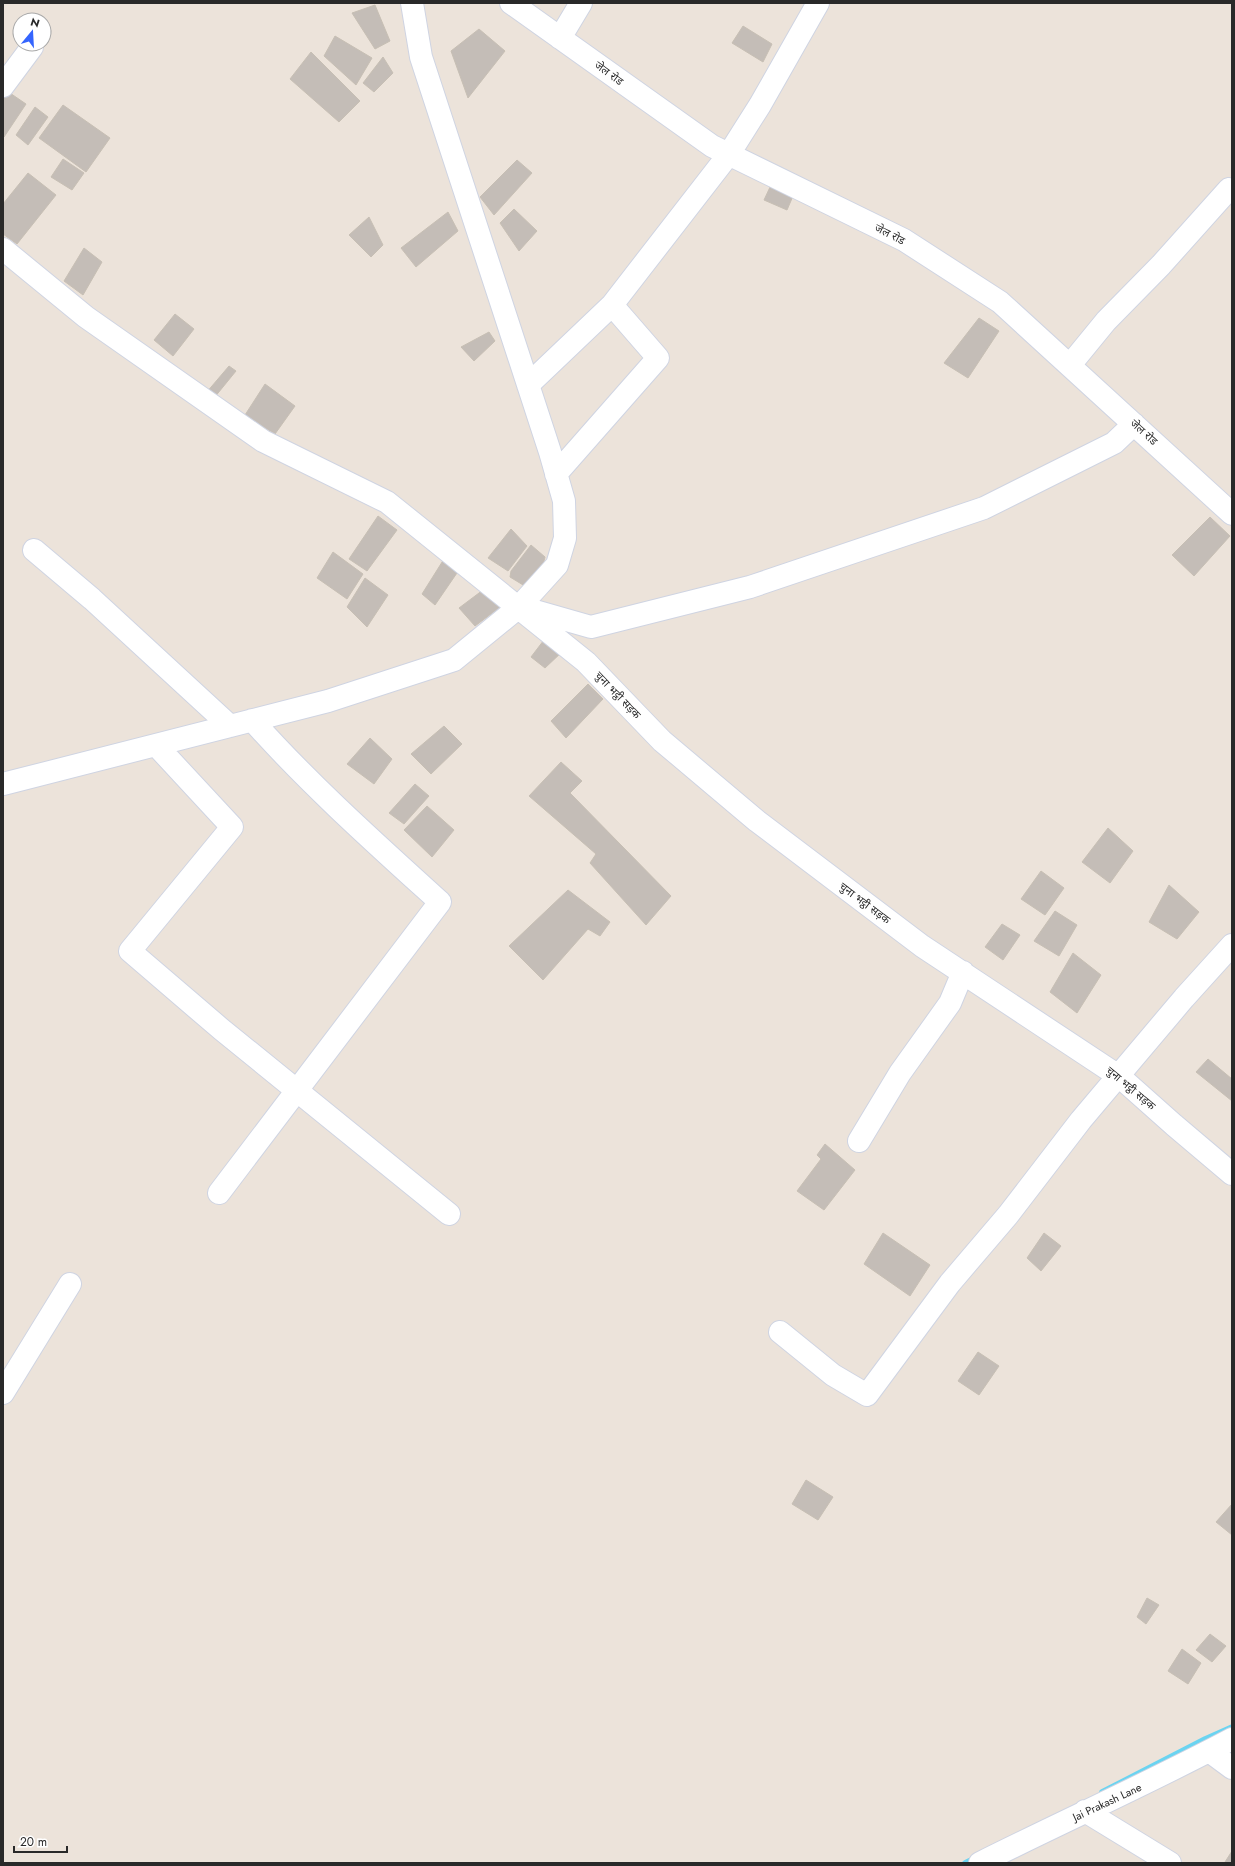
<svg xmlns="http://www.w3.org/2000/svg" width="1235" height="1866" font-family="Jost,'Noto Sans Devanagari',sans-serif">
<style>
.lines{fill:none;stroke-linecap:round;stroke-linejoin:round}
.stream{stroke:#6ad4f1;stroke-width:5.5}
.building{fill:#c4bdb7;stroke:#c7bfb4}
.minor-casing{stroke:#cfd4e2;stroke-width:24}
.minor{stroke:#fff;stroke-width:22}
.labels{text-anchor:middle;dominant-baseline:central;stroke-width:3;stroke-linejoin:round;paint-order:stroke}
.street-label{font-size:11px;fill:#292929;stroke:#fff}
</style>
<rect width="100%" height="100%" fill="#ece3da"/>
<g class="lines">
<path class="stream" d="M1102 1792 1205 1739 1232 1727
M965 1863 975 1858"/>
</g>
<path class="building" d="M375 5 390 41 375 49 352 13Z
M743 26 772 44 763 62 732 43Z
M479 29 505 51 468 98 451 51Z
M335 36 372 58 356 85 324 56Z
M311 52 360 101 339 122 290 79Z
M383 57 393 73 374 92 363 83Z
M7 91 26 104 4 137 3 96Z
M63 105 110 138 86 172 39 138Z
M35 107 48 117 28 145 16 135Z
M63 159 84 173 72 190 51 177Z
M517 160 532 173 494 215 480 197Z
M28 173 56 195 17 244 3 234V204Z
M771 185 793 196 787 210 764 200Z
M514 209 537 231 519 251 500 223Z
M448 212 458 231 416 267 401 248Z
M369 217 383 245 371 257 349 235Z
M84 248 102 262 83 295 64 281Z
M175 314 194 329 173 356 154 340Z
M979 318 999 331 968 378 944 363Z
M489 332 495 341 474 361 461 347Z
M229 366 236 371 214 398 206 393Z
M265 384 295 406 275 434 245 415Z
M378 516 397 530 367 571 349 559Z
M1210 517 1230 536 1194 576 1172 555Z
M511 529 527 546 508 571 488 558Z
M531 545 545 557 543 565 528 588 510 577 511 571Z
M333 552 363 574 347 599 317 578Z
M444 559 459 570 435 605 422 594Z
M365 578 388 595 367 627 347 607Z
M487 587 503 605 475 626 459 608Z
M547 636 563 651 545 668 531 657Z
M588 684 603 699 566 738 551 721Z
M444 726 462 744 431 774 411 754Z
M370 738 392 759 374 784 347 764Z
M561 762 582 781 570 793 671 896 646 925 590 863 596 854 529 796Z
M415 784 429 796 404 824 389 813Z
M427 806 454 830 432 857 404 830Z
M1108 828 1133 851 1110 883 1082 862Z
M1041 871 1064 888 1045 915 1021 899Z
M1169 885 1199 912 1177 939 1149 922Z
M568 890 610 922 600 936 588 929 543 980 509 946Z
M1055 911 1077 925 1059 956 1034 941Z
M1002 924 1020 935 1003 960 985 947Z
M1073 953 1101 975 1077 1013 1050 992Z
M1208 1059 1232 1079V1101L1196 1072Z
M825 1144 855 1170 824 1210 797 1191 821 1159 817 1155Z
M883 1233 930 1265 910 1296 864 1264Z
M1044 1233 1061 1246 1041 1271 1027 1258Z
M978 1352 999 1366 979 1395 958 1381Z
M806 1480 833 1497 818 1520 792 1504Z
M1232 1504V1535L1216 1522Z
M1147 1598 1159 1605 1146 1624 1137 1617Z
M1210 1634 1226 1646 1212 1662 1196 1650Z
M1182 1649 1201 1663 1188 1684 1168 1671Z
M1232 1851V1863H1226L1225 1862Z"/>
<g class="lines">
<defs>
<path id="minor" d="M511 3 712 146 904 240 1000 302 1232 514
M560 38 581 3
M3 86 32 47
M3 249 86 317 263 441 387 502 586 662 662 741 757 821 922 946 1120 1077 1174 1125 1232 1174
M1070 365 1106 321 1161 265 1229 189 1232 191
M528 385 612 305
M556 474 658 358 612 305 729 154 760 105 818 3
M34 550 92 599 230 726
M528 609 591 627 750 587 984 508 1114 443 1134 424
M156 745 232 827 130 951 221 1029 449 1214
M3 784 328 701 454 660 519 607 557 565 565 538 564 501 550 452 421 57 412 3
M859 1141 900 1073 950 1003 963 972
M219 1193 440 902C375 843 310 785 252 720
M780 1332 833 1375 867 1395 950 1283 1008 1215 1081 1120 1184 998 1232 945
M3 1393 70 1284
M1209 1751 1232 1768
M1085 1811 1170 1863
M980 1863C1064 1821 1149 1783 1232 1739"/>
</defs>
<use href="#minor" class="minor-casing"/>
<use href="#minor" class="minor"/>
</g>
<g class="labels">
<g class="street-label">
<text transform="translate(609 73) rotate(36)">जेल रोड</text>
<text transform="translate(890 234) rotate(27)">जेल रोड</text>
<text transform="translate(1144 432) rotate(42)">जेल रोड</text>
<text transform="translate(618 695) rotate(46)">चुना भट्ठी सड़क</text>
<text transform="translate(865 903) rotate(37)">चुना भट्ठी सड़क</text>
<text transform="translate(1131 1088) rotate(40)">चुना भट्ठी सड़क</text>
<text transform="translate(1107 1802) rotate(-25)">Jai Prakash Lane</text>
</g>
</g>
<rect width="1235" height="1866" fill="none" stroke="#292929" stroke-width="8"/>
<g transform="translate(32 32) rotate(18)"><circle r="19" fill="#ffffff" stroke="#a9a9a9"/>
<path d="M0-3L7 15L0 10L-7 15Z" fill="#3565fe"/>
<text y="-6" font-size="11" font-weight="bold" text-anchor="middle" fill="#292929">N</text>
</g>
<path d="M14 1846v6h53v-6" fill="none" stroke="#292929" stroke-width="2"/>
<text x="20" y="1846" font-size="12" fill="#292929" stroke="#ffffff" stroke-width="3" paint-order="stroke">20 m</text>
</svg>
